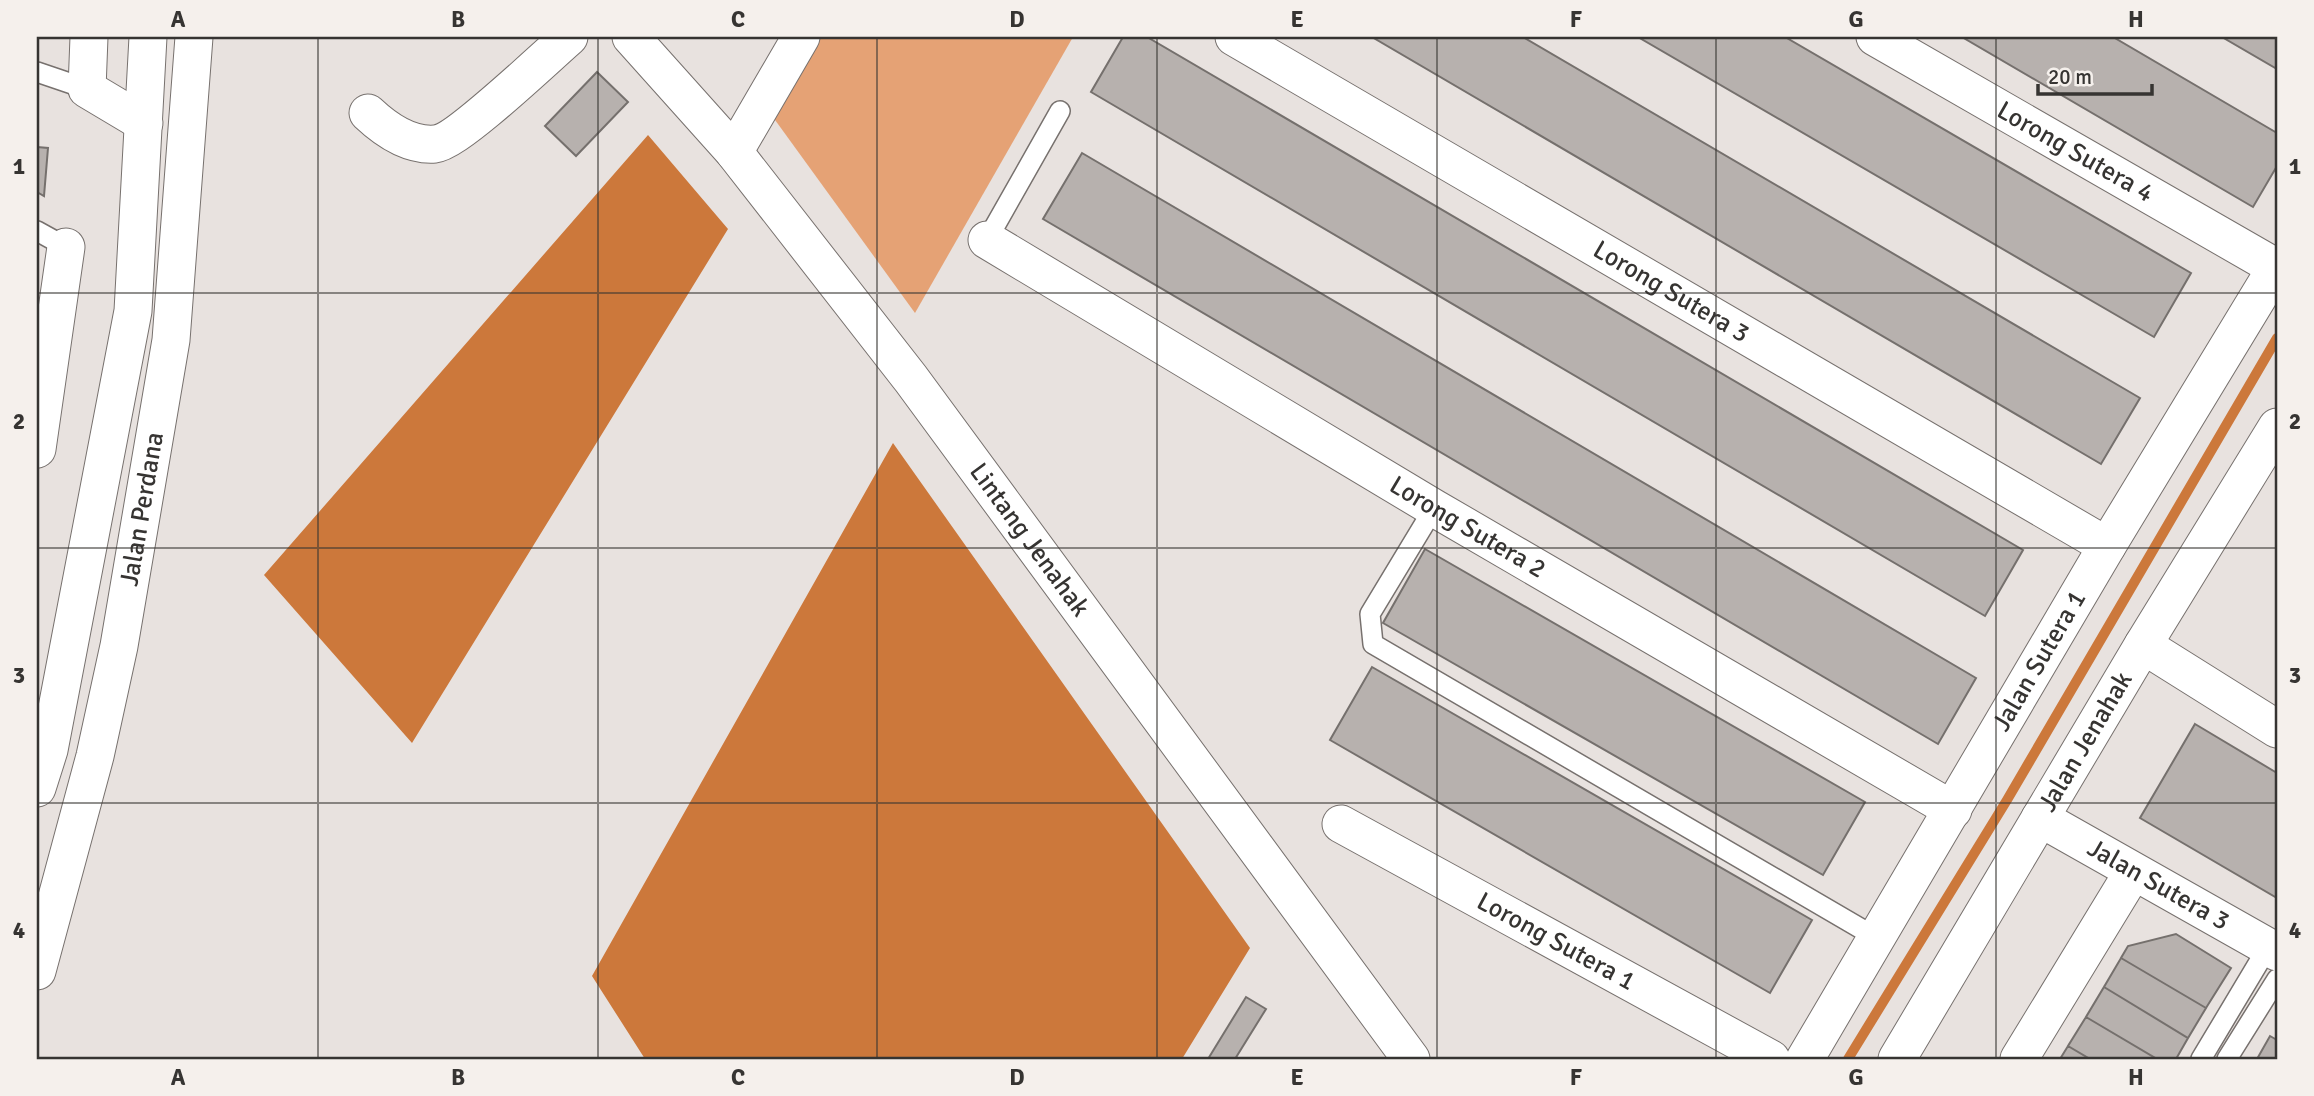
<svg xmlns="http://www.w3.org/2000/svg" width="2314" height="1096" font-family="Signika,sans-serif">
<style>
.green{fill:#e5a275}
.water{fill:#cc783b}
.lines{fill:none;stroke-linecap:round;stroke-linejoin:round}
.stream{stroke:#cc783b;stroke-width:10}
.building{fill:#b7b1ae;stroke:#75706d;stroke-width:2}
.lane-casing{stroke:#77716e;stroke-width:22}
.street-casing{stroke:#77716e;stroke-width:39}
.lane{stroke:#fff;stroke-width:19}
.street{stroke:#fff;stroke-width:37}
.grid{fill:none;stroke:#363432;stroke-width:2;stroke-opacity:0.55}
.labels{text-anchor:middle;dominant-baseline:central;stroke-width:5;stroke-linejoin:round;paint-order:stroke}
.street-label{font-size:26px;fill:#363432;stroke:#f5f0ec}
.neatline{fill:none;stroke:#363432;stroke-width:2.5}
.grid-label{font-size:23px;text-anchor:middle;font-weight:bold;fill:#363432}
</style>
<rect width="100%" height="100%" fill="#e8e2df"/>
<path class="green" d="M816 37H1073L915 313 770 113Z"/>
<path class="water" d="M648 135 728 229 412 743 264 575Z
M893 443 1250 948 1182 1059H645L592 976Z"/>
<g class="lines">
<path class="stream" d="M1848 1059 2007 800 2277 338"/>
</g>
<path class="building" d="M1123 37H1147L2023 550 1985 616 1091 92Z
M1372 37H1523L2140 398 2101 464Z
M1638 37H1785L2191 273 2154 337Z
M1962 37H2113L2277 133V166L2253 207Z
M2222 37H2277V69Z
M597 72 628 102 576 156 545 126Z
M37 147 48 148 44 196 37 192Z
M1082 153 1976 678 1938 744 1043 219Z
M1425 549 1865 802 1823 875 1383 623Z
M1372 667 1812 920 1770 993 1330 740Z
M2195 724 2277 773V898L2140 818Z
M2176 934 2231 968 2206 1008 2121 958 2128 946Z
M2121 958 2206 1008 2188 1038 2104 987Z
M2104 987 2188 1038 2176 1059H2157L2086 1017Z
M1246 997 1266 1009 1235 1059H1208Z
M2086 1017 2157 1059H2090L2068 1046Z
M2270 1036 2277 1040V1059H2257Z
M2068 1046 2090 1059H2060Z"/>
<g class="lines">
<defs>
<path id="lane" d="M37 72 87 89
M37 231 66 247
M987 240 1060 111
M1434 508 1370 614 1373 644 1877 938
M2201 1059 2268 947
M2227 1059 2277 979"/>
<g id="street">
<path d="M89 37 87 89 144 123"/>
<path id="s1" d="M631 37 734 152 911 379 1411 1059"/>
<path id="s2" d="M1234 37 2107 546"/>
<path id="s3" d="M1875 37 2277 268"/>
<path d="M368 113C385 129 409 146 435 144 457 142 547 56 569 37"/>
<path d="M734 152 801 37"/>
<path id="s4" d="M987 240 1434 508 1953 810"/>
<path d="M37 449 66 247"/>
<path d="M2143 645 2277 729"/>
<path d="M37 788 49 750 133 311 148 37"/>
<path id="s5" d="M2040 818 2277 952"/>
<path id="s6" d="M1341 824 1771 1059"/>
<path id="s7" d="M37 971 95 756 119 646 171 340 194 37"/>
<path id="s8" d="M1805 1059 2107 546 2277 266"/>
<path id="s9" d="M1897 1059 2143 645 2277 427"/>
<path d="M2019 1059 2133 872"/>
</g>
</defs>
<use href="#lane" class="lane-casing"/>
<use href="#street" class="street-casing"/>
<use href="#lane" class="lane"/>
<use href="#street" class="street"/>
</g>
<path class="grid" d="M318 37V1059M598 37V1059M877 37V1059M1157 37V1059M1437 37V1059M1716 37V1059M1996 37V1059M37 293H2277M37 548H2277M37 803H2277"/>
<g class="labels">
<g class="street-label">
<text stroke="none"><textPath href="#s3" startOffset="231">Lorong Sutera 4</textPath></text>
<text stroke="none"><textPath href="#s2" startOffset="506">Lorong Sutera 3</textPath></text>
<text stroke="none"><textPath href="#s7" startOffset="474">Jalan Perdana</textPath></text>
<text stroke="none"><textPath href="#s4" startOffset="560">Lorong Sutera 2</textPath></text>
<text stroke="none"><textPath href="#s1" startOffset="642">Lintang Jenahak</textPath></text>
<text stroke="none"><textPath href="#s8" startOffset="462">Jalan Sutera 1</textPath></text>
<text stroke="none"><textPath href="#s9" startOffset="369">Jalan Jenahak</textPath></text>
<text stroke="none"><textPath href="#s5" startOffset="136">Jalan Sutera 3</textPath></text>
<text stroke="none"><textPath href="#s6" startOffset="245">Lorong Sutera 1</textPath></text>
</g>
</g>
<rect width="2314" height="1096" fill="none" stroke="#f5f0ec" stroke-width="77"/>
<path d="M2038 84v10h114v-10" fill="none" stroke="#363432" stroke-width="3.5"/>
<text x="2048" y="84" font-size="21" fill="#363432" stroke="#f5f0ec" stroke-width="5" paint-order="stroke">20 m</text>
<rect x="38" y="38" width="2238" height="1020" class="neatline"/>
<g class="grid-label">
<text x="178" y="27">A</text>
<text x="458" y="27">B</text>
<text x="738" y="27">C</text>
<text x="1017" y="27">D</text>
<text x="1297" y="27">E</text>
<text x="1576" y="27">F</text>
<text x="1856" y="27">G</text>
<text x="2136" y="27">H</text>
<text x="19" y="174">1</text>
<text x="2295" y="174">1</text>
<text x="19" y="429">2</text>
<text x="2295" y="429">2</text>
<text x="19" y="683">3</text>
<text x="2295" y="683">3</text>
<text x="19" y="938">4</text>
<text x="2295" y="938">4</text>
<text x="178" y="1085">A</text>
<text x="458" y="1085">B</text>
<text x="738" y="1085">C</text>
<text x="1017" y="1085">D</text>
<text x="1297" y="1085">E</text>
<text x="1576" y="1085">F</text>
<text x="1856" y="1085">G</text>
<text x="2136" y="1085">H</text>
</g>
</svg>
